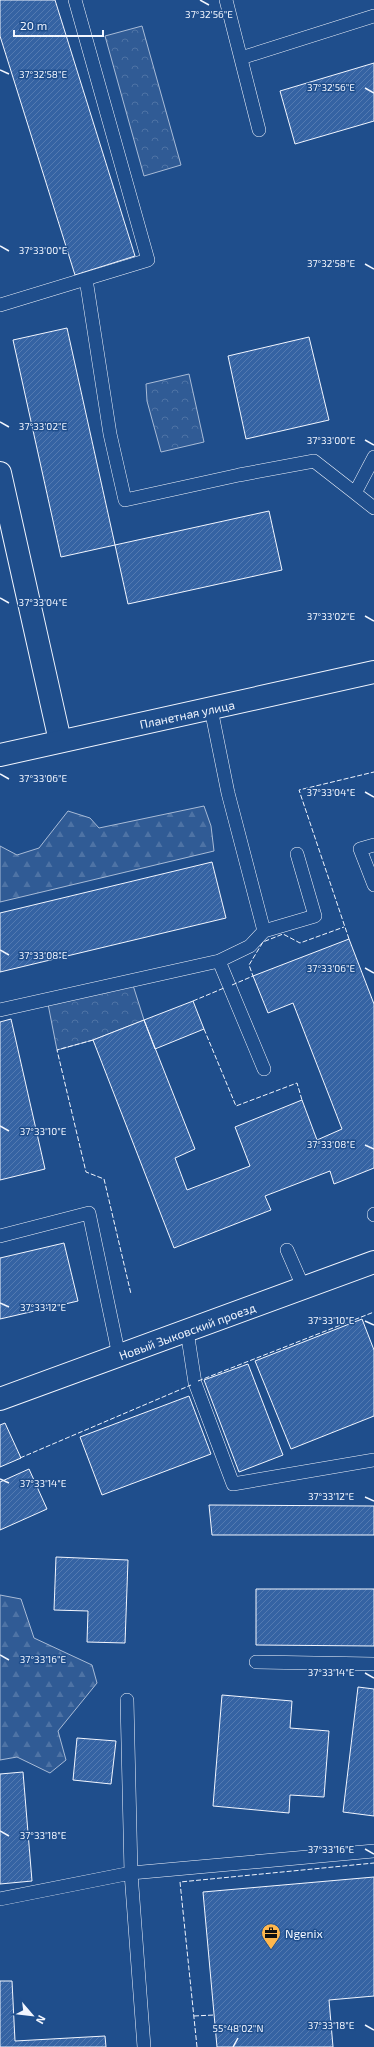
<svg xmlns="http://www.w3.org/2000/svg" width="374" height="2047" font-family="'Exo 2',sans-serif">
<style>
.forest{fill:url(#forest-firs);stroke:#a8bbd7}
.park{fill:url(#park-crowns);stroke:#a8bbd7}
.building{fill:url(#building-hatch);stroke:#f2f6ff}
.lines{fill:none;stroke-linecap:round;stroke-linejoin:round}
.lane-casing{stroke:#f2f6ff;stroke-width:14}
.street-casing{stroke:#f2f6ff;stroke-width:24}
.secondary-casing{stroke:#f2f6ff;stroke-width:24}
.lane{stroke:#1f4e8c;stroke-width:13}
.street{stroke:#1f4e8c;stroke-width:22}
.secondary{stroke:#1f4e8c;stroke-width:22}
.fence{stroke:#f2f6ff;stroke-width:1;stroke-dasharray:5 2;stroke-linecap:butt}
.ticks{fill:none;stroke:#f2f6ff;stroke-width:1.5}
.labels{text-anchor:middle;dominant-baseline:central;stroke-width:3;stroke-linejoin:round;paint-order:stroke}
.street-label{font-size:12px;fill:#f2f6ff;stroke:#1f4e8c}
.poi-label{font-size:12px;fill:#f2f6ff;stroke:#1f4e8c;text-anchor:start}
.ticks-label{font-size:10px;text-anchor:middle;fill:#f2f6ff;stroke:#1f4e8c;stroke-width:3;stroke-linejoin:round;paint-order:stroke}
</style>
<defs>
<pattern id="forest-firs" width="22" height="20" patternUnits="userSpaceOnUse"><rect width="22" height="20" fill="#305b95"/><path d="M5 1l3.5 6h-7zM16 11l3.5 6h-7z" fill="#4e73a5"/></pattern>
<pattern id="park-crowns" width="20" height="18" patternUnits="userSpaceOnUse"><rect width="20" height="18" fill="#305b95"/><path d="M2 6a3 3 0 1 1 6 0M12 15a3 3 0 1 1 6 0" fill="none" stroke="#4e73a5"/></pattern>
<pattern id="building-hatch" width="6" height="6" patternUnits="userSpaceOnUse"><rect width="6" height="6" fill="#3563a3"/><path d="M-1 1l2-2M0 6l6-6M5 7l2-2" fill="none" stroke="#537ab1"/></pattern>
</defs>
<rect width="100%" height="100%" fill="#1f4e8c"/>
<path class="forest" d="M204 806 211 826 214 851 0 902V846L17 855 39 848 68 811 90 818 99 828Z
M0 1595 21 1599 34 1638 92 1665 97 1683 58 1731 66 1760 50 1773 17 1757 0 1760Z"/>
<path class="park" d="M142 26 181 165 144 176 105 36Z
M189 374 204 442 161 452 147 401 146 384Z
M132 982 144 1020 93 1040 57 1050 48 1004Z"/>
<path class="building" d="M0 0H55L135 256 75 275 0 36Z
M374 63V121L295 144 280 91Z
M67 328 115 545 61 557 13 340Z
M309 337 329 420 246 439 228 356Z
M269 511 282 570 128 604 115 545Z
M212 862 226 918 0 972V913Z
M349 939 374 1004V1168L334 1184 330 1171 265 1196 271 1210 174 1248 93 1040 144 1020 195 1149 175 1158 187 1190 250 1166 235 1127 302 1100 317 1140 342 1129 293 1003 268 1013 253 976Z
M193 1001 204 1029 155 1049 144 1020Z
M11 1019 45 1169 0 1180V1022Z
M64 1243 78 1301 0 1319V1258Z
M362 1319 374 1350V1416L291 1449 255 1361Z
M248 1364 283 1455 239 1472 204 1380Z
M189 1396 211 1454 102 1495 80 1437Z
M5 1423 21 1458 0 1467V1425Z
M29 1469 47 1509 0 1530V1482Z
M209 1505 374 1506V1535H212Z
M56 1557 128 1560 125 1643 87 1642 88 1611 54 1610Z
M256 1589H374V1646L256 1645Z
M358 1687 374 1689V1816L343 1812Z
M222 1695 292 1701 290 1728 329 1731 324 1797 290 1795 289 1813 213 1806Z
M77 1738 116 1741 111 1784 73 1780Z
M23 1772 32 1881 0 1884V1774Z
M374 1877V1996L329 2000 333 2047H217L203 1892Z
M0 1981H12L15 2041 105 2036 106 2047H0Z"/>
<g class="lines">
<defs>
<path id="lane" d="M226 0 259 130
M241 58 374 16
M86 279 110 434 125 500 239 475 314 461 355 493
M0 305 148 260 75 0
M374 457 355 493 374 508
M374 845 360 849 374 885
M264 931 315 916 297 854
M219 961 264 1069
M0 1010 219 961 250 946 264 931 228 793 211 709
M374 1214V1215
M0 1236 89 1213 119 1356
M287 1250 304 1289
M187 1331 195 1383 233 1484 374 1460
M256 1662 374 1664
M127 1700 131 1873 144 2047
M0 1899 131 1873 374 1851"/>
<path id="street" d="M0 473 60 741
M0 1399 374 1262"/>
<path id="secondary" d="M0 755 374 672"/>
</defs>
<use href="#lane" class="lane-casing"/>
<use href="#street" class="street-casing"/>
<use href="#secondary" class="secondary-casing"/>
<use href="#lane" class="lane"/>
<use href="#street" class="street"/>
<use href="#secondary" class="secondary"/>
<path class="fence" d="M349 939 299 790 374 772
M232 985 253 976 249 965 263 942 283 934 300 943 344 927
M193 1001 224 988
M204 1029 236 1106 297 1083 302 1100
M93 1040 57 1050 86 1172 104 1179 131 1294
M198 1381 374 1312
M20 1458 191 1385
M194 2016 214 2015
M197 2047 180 1882 374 1863"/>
</g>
<path class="ticks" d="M200 0 209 5M0 70 9 74M365 88 374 93M0 246 9 251M365 264 374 269M0 422 9 427M365 440 374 445M0 598 9 603M365 616 374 621M0 774 9 779M365 792 374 797M0 950 9 955M365 968 374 973M0 1126 9 1131M365 1145 374 1149M0 1303 9 1307M365 1321 374 1325M0 1479 9 1483M365 1497 374 1501M0 1655 9 1660M365 1673 374 1678M0 1831 9 1836M365 1849 374 1854M365 2025 374 2030M233 2047 238 2038"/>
<defs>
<symbol id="office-pin" viewBox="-11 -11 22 30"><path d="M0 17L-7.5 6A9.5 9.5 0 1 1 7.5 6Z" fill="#ffb74d" stroke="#1f4e8c"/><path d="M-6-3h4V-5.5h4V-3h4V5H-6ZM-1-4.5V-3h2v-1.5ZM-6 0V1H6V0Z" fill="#111"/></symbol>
</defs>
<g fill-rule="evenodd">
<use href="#office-pin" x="260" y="1922" width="22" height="30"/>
</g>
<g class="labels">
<g class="street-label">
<text transform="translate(187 714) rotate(-12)">Планетная улица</text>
<text transform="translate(187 1331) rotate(-20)">Новый Зыковский проезд</text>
</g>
<g class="poi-label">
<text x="285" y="1933">Ngenix</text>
</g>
</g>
<g class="ticks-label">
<text x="209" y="18">37°32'56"E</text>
<text x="43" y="78">37°32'58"E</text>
<text x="331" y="91">37°32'56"E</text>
<text x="43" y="254">37°33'00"E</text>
<text x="331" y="267">37°32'58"E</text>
<text x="43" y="430">37°33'02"E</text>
<text x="331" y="444">37°33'00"E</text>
<text x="43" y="606">37°33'04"E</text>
<text x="331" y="620">37°33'02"E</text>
<text x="43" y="782">37°33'06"E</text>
<text x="331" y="796">37°33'04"E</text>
<text x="43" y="959">37°33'08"E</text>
<text x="331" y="972">37°33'06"E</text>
<text x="43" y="1135">37°33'10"E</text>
<text x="331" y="1148">37°33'08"E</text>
<text x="43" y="1311">37°33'12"E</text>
<text x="331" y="1324">37°33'10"E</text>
<text x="43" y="1487">37°33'14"E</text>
<text x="331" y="1500">37°33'12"E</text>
<text x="43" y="1663">37°33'16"E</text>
<text x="331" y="1676">37°33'14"E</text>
<text x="43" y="1839">37°33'18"E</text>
<text x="331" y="1853">37°33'16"E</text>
<text x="331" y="2029">37°33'18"E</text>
<text x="238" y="2032">55°48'02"N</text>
</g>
<g transform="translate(32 2015) rotate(118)" stroke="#1f4e8c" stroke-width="3" paint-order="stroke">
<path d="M0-3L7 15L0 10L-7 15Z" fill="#f2f6ff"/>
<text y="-6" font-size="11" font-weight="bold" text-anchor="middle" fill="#f2f6ff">N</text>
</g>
<path d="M14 30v6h89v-6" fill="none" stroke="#f2f6ff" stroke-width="2"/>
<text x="20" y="30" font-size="12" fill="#f2f6ff" stroke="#1f4e8c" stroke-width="3" paint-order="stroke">20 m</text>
</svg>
